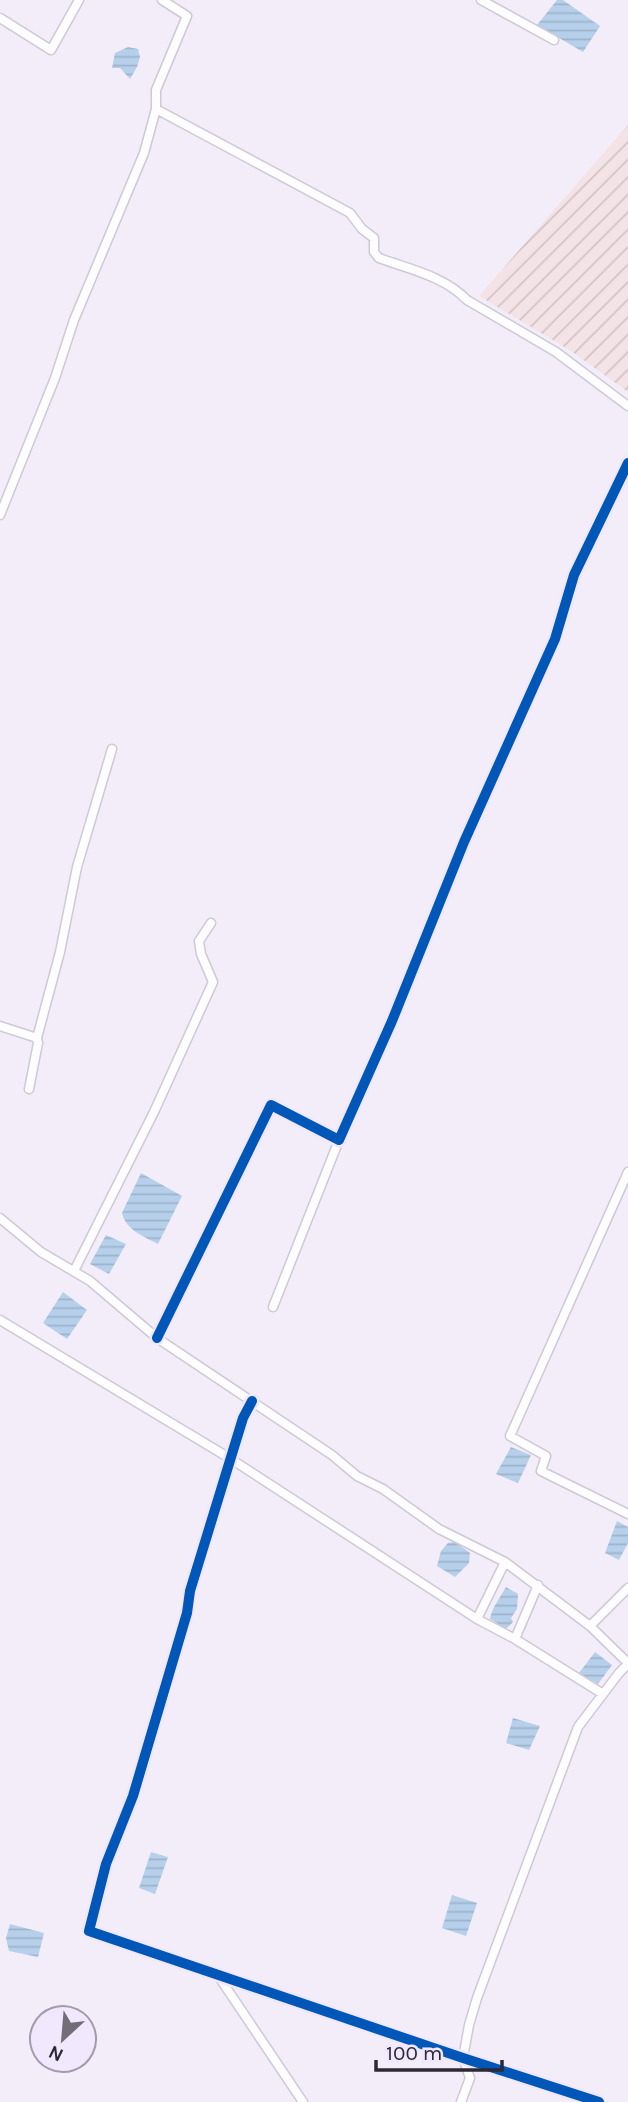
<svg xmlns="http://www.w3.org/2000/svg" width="628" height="2102" font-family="Karla,sans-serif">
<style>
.industrial{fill:url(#industrial-furrows)}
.water{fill:url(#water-rules)}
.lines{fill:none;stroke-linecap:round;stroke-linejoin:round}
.minor-casing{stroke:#cec9d4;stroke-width:11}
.minor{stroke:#fdfcfe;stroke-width:8}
.cycleway-casing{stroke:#f1e8fd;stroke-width:15}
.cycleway{stroke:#0057b8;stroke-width:10}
</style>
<defs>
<pattern id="industrial-furrows" width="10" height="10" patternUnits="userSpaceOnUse" patternTransform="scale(1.75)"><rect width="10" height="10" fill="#f4e3e6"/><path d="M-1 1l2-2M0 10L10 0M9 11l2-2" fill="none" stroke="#d2c3c6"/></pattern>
<pattern id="water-rules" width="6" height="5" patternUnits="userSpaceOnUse" patternTransform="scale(1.75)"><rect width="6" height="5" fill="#b6d0eb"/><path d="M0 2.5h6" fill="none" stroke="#9db3ca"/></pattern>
</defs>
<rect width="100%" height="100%" fill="#f2edf8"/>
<path class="industrial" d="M628 125V392L571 351 479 296Z"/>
<path class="water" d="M557 0H563L600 26 583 52 537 25Z
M128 47 138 49 140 57 137 67 130 79 120 68H112L115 53Z
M141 1173 182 1196 158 1244C143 1236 126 1230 122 1213Z
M106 1235 126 1244 109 1274 90 1264Z
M63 1292 87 1310 67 1339 43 1323Z
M511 1447 531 1455 518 1483 496 1474Z
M617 1521 628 1527V1543L619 1560 605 1553Z
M455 1542 470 1553 469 1563 455 1577 437 1566 441 1551 448 1543Z
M506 1587 518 1594 517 1609 511 1618 513 1622 506 1629 490 1619C492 1607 500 1598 506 1587Z
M595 1652 612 1665 598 1684 579 1673Z
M513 1718 540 1726 529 1750 506 1743Z
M151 1852 168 1857 155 1894 139 1888Z
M452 1895 477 1903 466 1936 442 1928Z
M10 1924 44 1933 38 1957 9 1951 6 1938Z"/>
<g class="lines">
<defs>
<path id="minor" d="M481 0 554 40
M0 18 51 50 79 0
M156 109 350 213 362 229 374 238V252L379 258C409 269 444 276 467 300L556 352 628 406
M0 515 55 378 74 320 144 153 156 109V90L187 16 162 0
M0 1026 37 1038
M29 1089 38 1043 37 1038 60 952 77 867 112 749
M628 1172 510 1436 546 1456 541 1471 628 1514
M0 1218 41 1252 90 1281 157 1338 332 1455 357 1476 383 1489 439 1529 505 1562 590 1626 628 1663
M74 1271 154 1112 213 982 201 954 199 941 211 923
M273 1307 339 1140
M0 1320 231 1459 477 1619 515 1639 603 1694
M157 1338 271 1105 339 1140 392 1021 464 842 555 639 574 575 628 463
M252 1401 243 1418 190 1591 187 1613 133 1796 106 1864 89 1931 463 2058 599 2102
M477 1619 505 1562
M590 1626 628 1588
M515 1639 538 1585
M217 1974 303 2102
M461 2102 470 2078 463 2058 469 2025 477 1998 578 1727 619 1673 628 1664"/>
</defs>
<use href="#minor" class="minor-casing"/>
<use href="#minor" class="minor"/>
<defs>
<path id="cycleway" d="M157 1338 271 1105 339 1140 392 1021 464 842 555 639 574 575 628 463
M252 1401 243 1418 190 1591 187 1613 133 1796 106 1864 89 1931 463 2058 599 2102"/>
</defs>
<use href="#cycleway" class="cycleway-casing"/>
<use href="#cycleway" class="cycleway"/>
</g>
<g transform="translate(63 2039) rotate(206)"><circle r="33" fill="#f1e8fd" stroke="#a39bad" stroke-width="2"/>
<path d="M0-5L12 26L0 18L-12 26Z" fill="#726d79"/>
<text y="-10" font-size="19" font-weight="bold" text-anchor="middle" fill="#2d2835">N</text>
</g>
<path d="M376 2060v10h126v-10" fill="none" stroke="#2d2835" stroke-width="3.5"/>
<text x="386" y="2060" font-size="21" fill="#2d2835" stroke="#f1e8fd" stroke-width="5" paint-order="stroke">100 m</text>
</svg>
